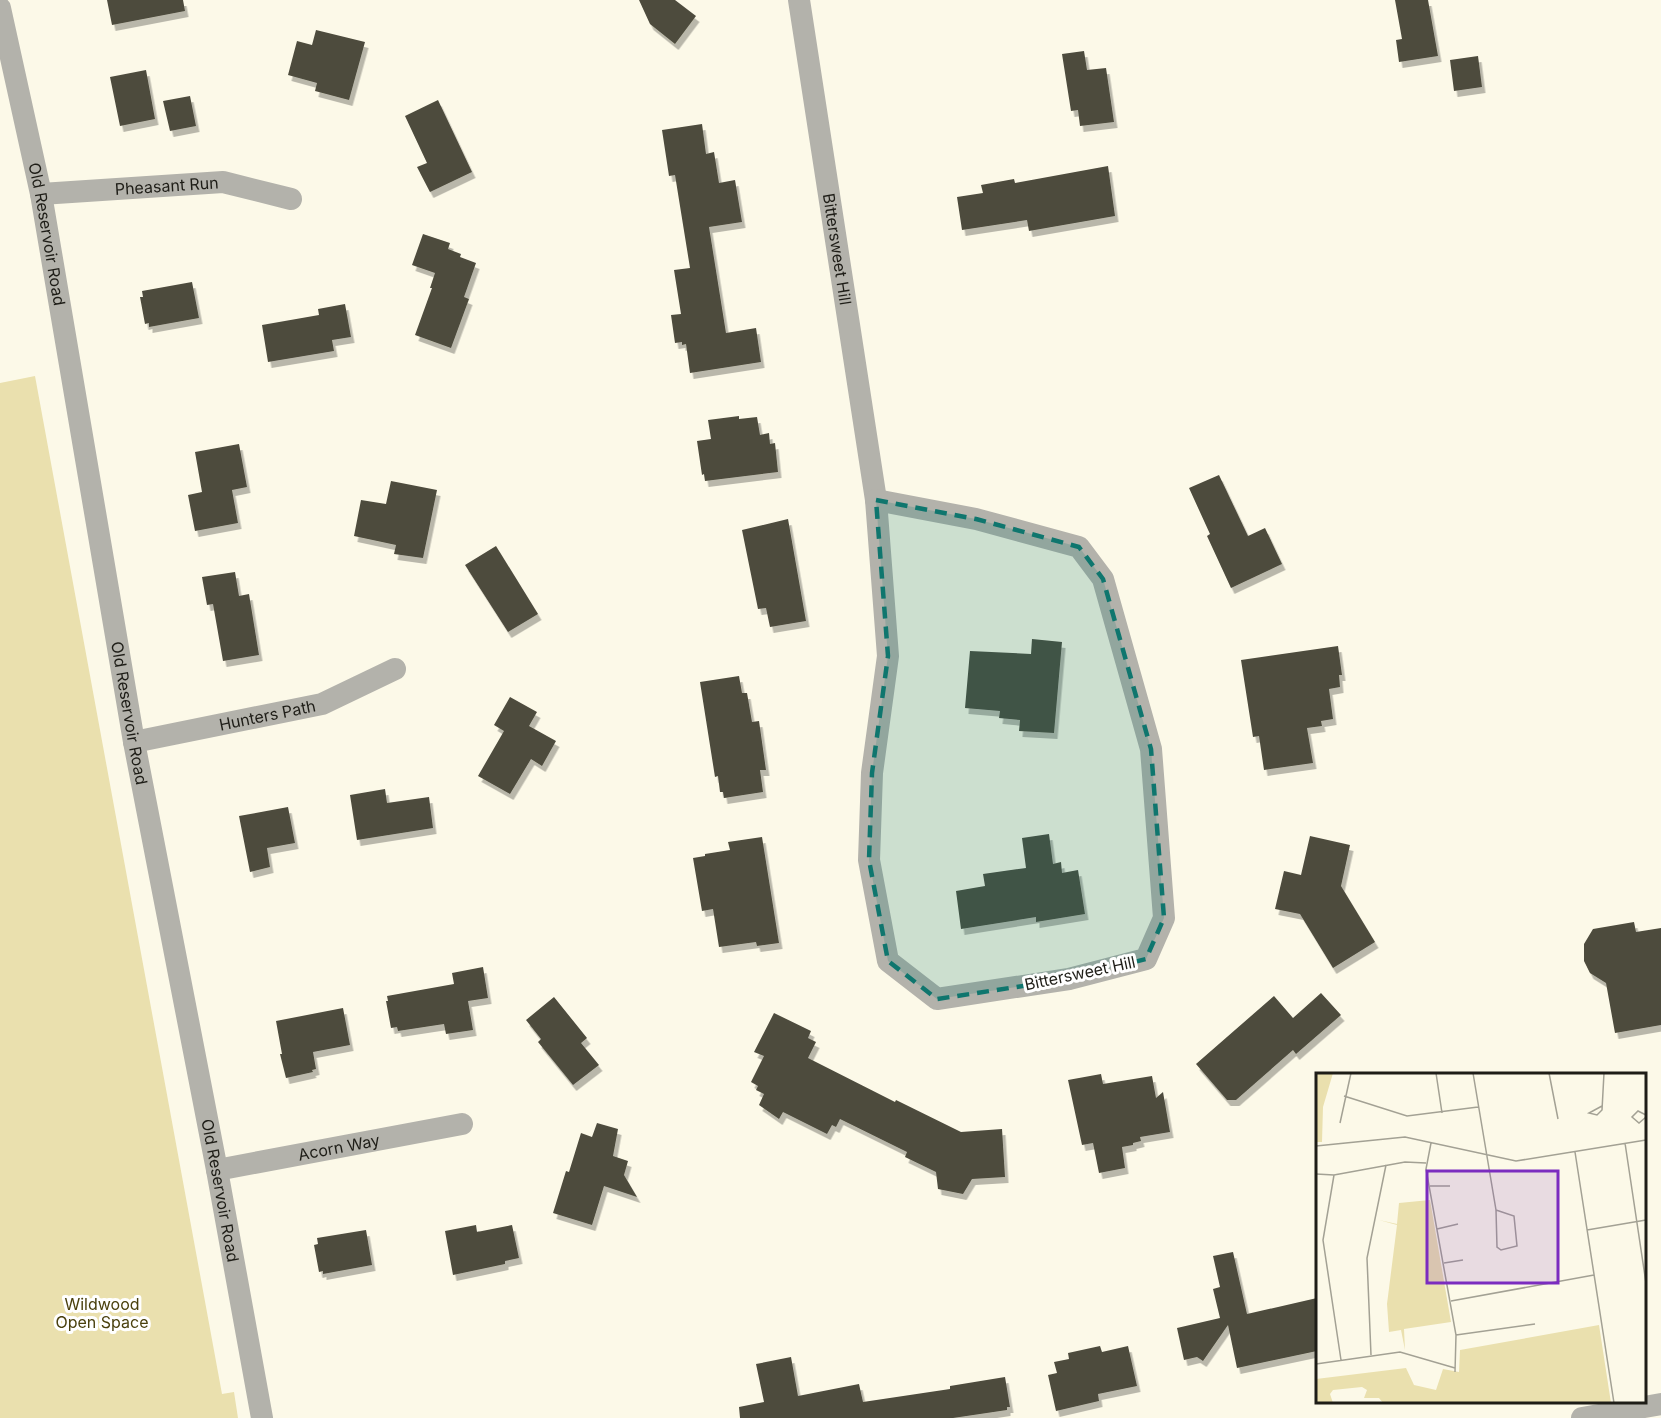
<svg xmlns="http://www.w3.org/2000/svg" width="1661" height="1418" font-family="Inter,sans-serif">
<style>
.green{fill:#eae0ae}
.building{fill:#4d4b3d;filter:url(#shadow)}
.lines{fill:none;stroke-linecap:round;stroke-linejoin:round}
.street{stroke:#b3b2ab;stroke-width:22}
.marked{fill:#0f766e;fill-opacity:0.2;stroke:#0f766e;stroke-width:4.5;stroke-dasharray:12 8;stroke-linejoin:round}
.labels{text-anchor:middle;dominant-baseline:central;stroke-width:6;stroke-linejoin:round;paint-order:stroke}
.street-label{font-size:16px;fill:#1e1d17;stroke:#fff}
.park-label{font-size:16px;fill:#4a400d;stroke:#fff}
.inset-road{fill:none;stroke:#a3a194;stroke-width:1.5}
.view{fill:#7b2cbf;fill-opacity:0.15;stroke:#7b2cbf;stroke-width:3}
.inset-edge{fill:none;stroke:#1e1d17;stroke-width:3}
</style>
<defs>
<filter id="shadow"><feDropShadow dx="3.5" dy="6" stdDeviation="0" flood-color="#0004"/></filter>
</defs>
<rect width="100%" height="100%" fill="#fcf9e8"/>
<path class="green" d="M35 376 222 1394 234 1392 238 1418H0V383Z"/>
<path class="building" d="M107 0H183L185 11 112 25Z
M639 0H675L696 16 675 44 650 24Z
M1395 0H1428L1438 56 1399 62 1396 40 1402 39Z
M316 30 365 42 349 100 315 91 317 83 288 75 297 41 312 45Z
M1084 51 1087 70 1106 68 1114 122 1080 126 1078 110 1071 111 1062 54Z
M1478 56 1482 87 1454 91 1450 60Z
M146 70 155 119 120 126 110 77Z
M190 96 196 126 170 131 163 101Z
M438 100 472 172 430 192 417 167 427 163 405 116Z
M702 124 706 154 714 152 719 183 735 180 742 222 709 227 726 333 756 328 761 362 690 373 686 344 682 345V342L675 343 671 315 681 314 674 270 690 268 675 175 669 176 662 130Z
M1108 166 1115 216 1029 231 1027 220 962 230 957 197 983 193 981 185 1014 179 1015 183Z
M423 234 450 243 448 249 461 254 460 257 476 263 464 297 469 299 451 348 415 335 432 288H430L435 273 412 265Z
M192 282 199 318 149 327V323L145 324 140 297H143L142 291Z
M345 304 351 337 332 340 334 351 268 362 262 325 319 315 318 309Z
M739 416V419L757 417 760 435 769 433 770 444 775 443 778 472 705 481 704 474 702 475 697 441 711 439 708 420Z
M239 444 247 487 232 490 238 523 195 531 188 495 202 492 195 452Z
M1219 475 1248 536 1265 528 1282 564 1231 588 1207 536 1210 534 1189 488Z
M391 481 437 490 423 558 394 554 396 545 354 536 361 500 386 504Z
M788 519 806 621 770 627 766 608 758 609 742 530Z
M496 546 538 614 508 632 465 565Z
M235 572 239 596 249 594 259 655 223 661 213 604 207 605 202 577Z
M1032 639 1062 642 1054 733 1019 731 1020 720 999 718 1000 711 965 708 970 651 1031 654Z
M1338 646 1342 675H1339L1340 687 1329 689 1333 719 1321 721 1322 726 1307 728 1313 763 1264 770 1259 736 1253 737 1241 660Z
M739 676 742 693H747L752 722 759 721 766 770H760L763 792 724 798 723 792H720L718 776 715 777 700 682Z
M510 697 537 712 529 726 556 741 542 766 531 759 510 794 478 776 504 731 494 725Z
M385 789 387 803 429 797 433 828 357 840 350 795Z
M288 807 295 843 267 848 270 867 250 872 239 816Z
M1049 834 1053 864 1061 862 1062 873 1078 870 1085 914 1036 922V917L961 929 956 891 985 886 983 874 1026 868 1022 838Z
M1310 836 1350 845 1341 886 1375 942 1333 968 1300 914 1275 909 1284 871 1301 875Z
M762 837 779 943 757 946 756 942 719 947 713 909 702 911 693 858 705 856V854L730 850 728 842Z
M1634 922 1636 932 1661 928V1025L1615 1033 1606 983 1590 973 1584 961V944L1593 929Z
M483 967 488 998 468 1001 473 1030 446 1034 444 1024 398 1031 397 1027 391 1028 386 1001H388L387 996 454 984 452 973Z
M1321 993 1341 1015 1296 1054 1293 1050 1236 1100H1227L1196 1064 1274 996 1293 1018Z
M554 997 587 1038 581 1043 599 1065 573 1085 538 1042 541 1039 526 1020Z
M343 1008 350 1045 313 1052 316 1069 312 1070 313 1072 286 1078 280 1054H282L276 1021Z
M774 1013 811 1031 808 1038 816 1042 808 1058 895 1102 896 1100 961 1132 1002 1129 1005 1177 972 1179 963 1194 938 1189 936 1172 905 1157 907 1152 840 1119 836 1127 832 1125 827 1134 783 1112 779 1119 759 1105 764 1094 756 1090 758 1086 751 1082 764 1056 754 1052Z
M1101 1074 1103 1084 1152 1076 1156 1098 1163 1092 1170 1132 1140 1137 1141 1141 1133 1143V1145L1122 1147 1125 1168 1099 1173 1093 1143 1082 1145 1068 1080Z
M597 1123 618 1129 613 1156 628 1161 624 1175 637 1197 604 1186 592 1225 553 1213 566 1171 569 1172 581 1133 592 1137Z
M476 1225 477 1232 512 1225 519 1258 505 1261V1264L453 1275 445 1231Z
M366 1230 372 1265 323 1274V1271L319 1272 314 1245 318 1244 317 1238Z
M1233 1252 1247 1314 1317 1298V1351L1237 1368 1228 1325 1203 1361 1197 1357 1184 1360 1177 1328 1220 1318 1213 1289 1220 1287 1213 1256Z
M1100 1346 1102 1352 1128 1346 1137 1386 1098 1394 1099 1401 1056 1411 1048 1375 1057 1373 1054 1362 1069 1359 1068 1353Z
M791 1357 798 1396 859 1384 863 1402 950 1389V1386L1005 1377 1010 1407H1007V1410L953 1418H740L739 1407 764 1402 756 1364Z"/>
<g class="lines">
<g class="street">
<path id="s1" d="M799 0 876 500"/>
<path id="s2" d="M0 8 41 194 134 742 217 1170 262 1418"/>
<path id="s3" d="M41 194 223 182 291 199"/>
<path d="M876 500 976 519 1079 547 1103 579 1151 749 1164 918 1146 959 1069 979 937 999 888 961 869 860 872 773 888 656Z"/>
<path id="s4" d="M134 742 322 704 395 669"/>
<path id="s5" d="M217 1170 462 1124"/>
<path d="M1582 1418 1661 1404"/>
</g>
</g>
<path class="marked" d="M876 500 976 519 1079 547 1103 579 1151 749 1164 918 1146 959 1069 979 937 999 888 961 869 860 872 773 888 656Z"/>
<g class="labels">
<g class="street-label">
<text stroke="none"><textPath href="#s3" startOffset="126">Pheasant Run</textPath></text>
<text stroke="none"><textPath href="#s2" startOffset="231">Old Reservoir Road</textPath></text>
<text stroke="none"><textPath href="#s1" startOffset="252">Bittersweet Hill</textPath></text>
<text stroke="none"><textPath href="#s2" startOffset="717">Old Reservoir Road</textPath></text>
<text stroke="none"><textPath href="#s4" startOffset="136">Hunters Path</textPath></text>
<text transform="translate(1080 973) rotate(-12)">Bittersweet Hill</text>
<text stroke="none"><textPath href="#s5" startOffset="124">Acorn Way</textPath></text>
<text stroke="none"><textPath href="#s2" startOffset="1203">Old Reservoir Road</textPath></text>
</g>
<g class="park-label">
<text x="102" y="1304">Wildwood<tspan x="102" dy="18">Open Space</tspan></text>
</g>
</g>
<g transform="translate(1316 1073)">
<rect width="330" height="330" fill="#fcf9e8"/>
<path d="M0 0H17L7 34 6 69H0ZM114 127 135 249 88 256 89 277 85 257 73 259 71 231 81 152 63 147 81 151 83 130ZM283 252 295 330H67L63 325H48L51 317 46 314 17 317 14 321 17 330H0V306L90 295 98 312 120 317 127 296 143 299 144 277Z" fill="#eae0ae"/>
<path class="inset-road" d="M120 0 126 40M157 0 180 137M233 0 242 46M28 23 91 43 162 34M286 33 273 40 281 42 286 37 288 0M330 42 322 38 316 44 323 50 330 44M24 50 35 0M115 70 110 96 140 262 139 299M309 70 330 210M0 73 89 64 200 88 330 67M259 79 298 330M0 101 18 102 89 89 110 90M18 102 7 167 25 287M114 113H134M180 137 198 143 201 173 185 177 181 174ZM121 156 142 151M271 157 330 147M128 190 147 187M135 228 278 202M140 262 219 251M55 282 51 185 70 92M0 291 84 279 139 295"/>
<path class="view" d="M111 98H242V210H111Z"/>
<rect width="330" height="330" class="inset-edge"/>
</g>
</svg>
